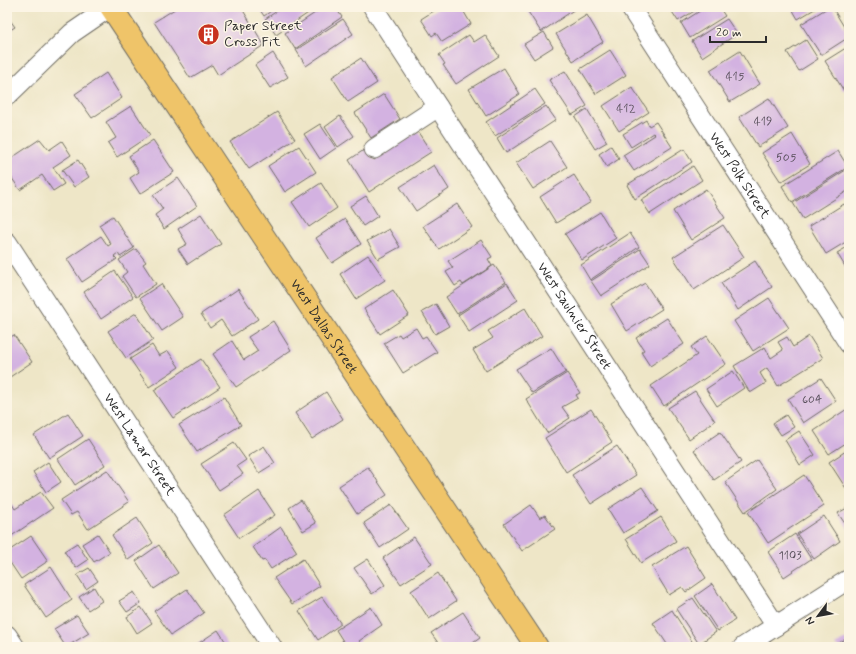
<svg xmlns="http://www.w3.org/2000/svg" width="856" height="654" font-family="Mynerve,sans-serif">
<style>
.building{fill:#d3b2e1}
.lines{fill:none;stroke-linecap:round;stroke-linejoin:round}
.minor-casing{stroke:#6f6c62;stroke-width:21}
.major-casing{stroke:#6f6c62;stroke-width:24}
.minor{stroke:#fff;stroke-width:19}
.major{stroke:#efc469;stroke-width:22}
.labels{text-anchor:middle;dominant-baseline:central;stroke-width:3;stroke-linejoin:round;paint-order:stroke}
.number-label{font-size:12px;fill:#554d58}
.poi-label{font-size:14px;fill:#2b2b2b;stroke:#fcf5e5;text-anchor:start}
.street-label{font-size:14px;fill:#2b2b2b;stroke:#fcf5e5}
</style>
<rect width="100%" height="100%" fill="#fcf5e5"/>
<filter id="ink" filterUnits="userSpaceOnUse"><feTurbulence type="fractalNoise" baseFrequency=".025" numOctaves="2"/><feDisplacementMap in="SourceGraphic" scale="8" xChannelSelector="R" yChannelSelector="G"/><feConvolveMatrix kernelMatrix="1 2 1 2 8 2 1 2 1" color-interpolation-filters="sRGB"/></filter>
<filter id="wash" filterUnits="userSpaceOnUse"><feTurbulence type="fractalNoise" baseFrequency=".012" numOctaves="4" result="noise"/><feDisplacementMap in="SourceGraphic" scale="16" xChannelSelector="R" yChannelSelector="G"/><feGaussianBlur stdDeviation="0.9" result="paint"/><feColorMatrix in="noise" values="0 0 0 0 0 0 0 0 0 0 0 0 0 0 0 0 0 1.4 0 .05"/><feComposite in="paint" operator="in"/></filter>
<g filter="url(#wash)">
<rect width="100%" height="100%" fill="#eee6c7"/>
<g id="blocks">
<path class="building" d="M178 7H241L264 45 218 75 212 65 190 78 154 22Z
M258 7H277L264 16Z
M283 7H317L276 35 265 19Z
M324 7H335L342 17 295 49 285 33Z
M440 7H461L471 24 442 42 436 33 432 36 421 19Z
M525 7H578L541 32Z
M669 7H701L678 21Z
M706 7H719L725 16 690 38 681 23Z
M791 7H818L798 19Z
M829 7H832L849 35V37L821 55 801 24Z
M587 15 603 42 573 61 556 34Z
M7 16 15 27 7 32Z
M343 19 353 34 306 66 296 50Z
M727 19 737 34 702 57 692 41Z
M544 32 553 47 534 59 524 44Z
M469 35 474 42 485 35 499 56 456 84 443 65 445 64 439 55Z
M806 40 818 59 799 71 787 52Z
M849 46V88L844 91 825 61Z
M610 50 626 75 596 94 580 69Z
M740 51 760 84 730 102 710 70Z
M273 53 288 77 270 88 255 65Z
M361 58 377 83 348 102 332 77Z
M504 68 520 94 486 116 469 89Z
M565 71 587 106 572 115 549 80Z
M106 73 122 98 92 118 75 94Z
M632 87 649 112 619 131 603 106Z
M535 89 545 104 495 136 486 122Z
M384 94 400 119 371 138 355 113Z
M769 98 788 128 758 147 739 117Z
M131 106 150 135 117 157 108 143 116 138 106 122Z
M546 106 556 120 506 153 497 138Z
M587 109 607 142 595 149 575 117Z
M277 112 295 139 249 169 230 142Z
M340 116 354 136 338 147 325 127Z
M646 120 649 126 656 122 672 147 634 171 623 155 655 135 653 133 631 147 623 134Z
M320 124 336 148 320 159 304 134Z
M418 132 431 152 369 192 349 160 367 148 374 160Z
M792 134 810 164 781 182 762 153Z
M40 139 49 150 62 141 71 155 53 167 64 184 53 191 42 175 20 190 7 171V161Z
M153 140 174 172 140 194 130 178 139 172 129 156Z
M550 141 567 167 533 189 516 163Z
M299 146 316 172 285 192 268 166Z
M611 146 619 159 607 167 599 154Z
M684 149 692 162 635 199 627 185Z
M838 151 848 167 792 202 782 186Z
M78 160 89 177 74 187 62 170Z
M434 165 449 189 416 211 400 187Z
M693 166 702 180 650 214 641 200Z
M849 168V190L803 219 793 203Z
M574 175 591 202 556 223 540 197Z
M178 178 197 206 164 229 155 215 163 209 153 195Z
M321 183 337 208 309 227 292 202Z
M706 189 725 218 691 240 673 211Z
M366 196 378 216 363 226 350 206Z
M457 204 472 227 439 249 423 226Z
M844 204 849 211V240L826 254 809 226Z
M600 212 616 238 582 260 565 234Z
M201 214 221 244 197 259V258L188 264 178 249 187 244 178 229Z
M113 216 134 248 120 257 118 253 114 256 117 259 82 282 67 259 101 236 108 246 111 244 99 225Z
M345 219 361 244 332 263 316 238Z
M723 225 744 257 694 290 673 257Z
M389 229 400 247 378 259 367 241Z
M630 233 639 247 590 280 581 265Z
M481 240 492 257 488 259 492 266 463 285 461 282 455 286 446 272 453 268 448 261Z
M849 246V266L846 268 837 253Z
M136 249 146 262 143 264 156 284 136 297 122 276 127 272 119 260Z
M640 249 650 264 601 296 591 281Z
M368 255 385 280 356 299 340 274Z
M755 261 772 287 738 310 721 283Z
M494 265 506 282 457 314 446 297Z
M115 271 133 297 101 319 84 292Z
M507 283 518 300 469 332 458 315Z
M645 283 662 309 627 331 611 304Z
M161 284 183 317 162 331 140 298Z
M238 289 258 319 232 336 221 320 210 328 201 314Z
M393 290 409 315 380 334 364 309Z
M769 298 789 328 753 351 734 321Z
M436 304 449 326 435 334 422 312Z
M525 308 542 336 486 371 473 350 493 338 488 331Z
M136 313 153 340 126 358 108 331Z
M667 318 684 344 650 366 641 352 644 350 636 338Z
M273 321 291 350 254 375 236 387 213 354 232 341 244 360 258 351 248 337Z
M416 328 422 338 426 336 437 352 403 373 384 343 399 334 401 337Z
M14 335 32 362 7 379V339Z
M707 336 726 364 664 406 651 386 697 355 691 347Z
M809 336 823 358 778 386 767 368 760 373 766 383 750 393 734 366 765 347 771 358 783 350 778 342 787 337 793 347Z
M152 345 159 356 168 351 179 367 149 387 130 359Z
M551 348 566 372 532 393 516 369Z
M201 359 220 387 173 418 154 390Z
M733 371 744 388 717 406 706 389Z
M567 373 580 393 576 395 578 398 562 407 570 418 547 433 526 399Z
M821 378 836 401 803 423 788 399Z
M695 391 715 421 689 439 668 408Z
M326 392 343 419 312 439 295 413Z
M224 397 241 425 197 452 179 425Z
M591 409 612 442 566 472 545 438Z
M847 409 849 412V441L829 454 814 431Z
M68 413 83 436 49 458 34 435Z
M786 415 794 427 781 435 773 423Z
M799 431 815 455 800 465 785 440Z
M720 432 741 462 714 480 694 450Z
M88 439 105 465 75 485 58 459Z
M234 443 246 460 237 466 243 474 219 490 201 464Z
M264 446 275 463 259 473 248 456Z
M617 446 636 475 591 504 572 475Z
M849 449V493L829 462Z
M757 460 777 489 745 512 725 482Z
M48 462 61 482 46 492 33 472Z
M368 467 387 495 357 514 339 486Z
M107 470 129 502 88 529 77 512 71 515 61 500Z
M804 475 824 506 768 543 748 512Z
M642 487 658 511 623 533 608 509Z
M259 491 275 515 239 538 224 515Z
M41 492 53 508 7 539V496L15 509Z
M301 500 316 523 303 531 289 508Z
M391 505 408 529 380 548 364 523Z
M531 505 540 518 545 515 555 529 522 551 504 524Z
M849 507V530L838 513Z
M824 516 840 541 814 559 797 534Z
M661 517 676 541 641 563 626 539Z
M137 518 153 543 128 560 112 535Z
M281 527 297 552 271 569 265 560 262 561 253 547Z
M98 534 110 552 94 562 82 544Z
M795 534 811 559 784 577 768 552Z
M31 536 48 561 21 579 7 558V552Z
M414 537 432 564 401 584 383 558Z
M77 543 88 560 76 568 64 551Z
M159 545 178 573 154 589 136 561Z
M686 546 706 578 686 592 682 587 669 595 652 567Z
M303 559 320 586 292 604 274 578Z
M368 559 385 585 372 594 354 568Z
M51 567 72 600 46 618 24 585Z
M89 568 98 581 86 589 77 575Z
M438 573 456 601 429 619 411 591Z
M712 584 735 620 718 631 695 596Z
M94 587 102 601 88 610 79 597Z
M187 589 204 613 171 635 154 611Z
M134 592 141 603 127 612 119 601Z
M322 597 341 624 318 640 299 611Z
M693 598 716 632 699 644 676 609Z
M141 607 152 623 137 633 127 617Z
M371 607 382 625 359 641 364 647H334L343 641 336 630Z
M672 610 695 646 693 647H669L653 623Z
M463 612 480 638 467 647H441L431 633Z
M77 615 89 633 66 647 54 629Z
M218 630 229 647H193Z
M849 637V647H837L835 645Z
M104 643 107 647H99Z"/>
</g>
</g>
<g filter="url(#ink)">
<use href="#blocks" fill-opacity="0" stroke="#6f6c62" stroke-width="1"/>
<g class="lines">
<defs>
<g id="minor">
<path id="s1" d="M373 7 776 626"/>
<path id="s2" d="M630 7 849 344"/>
<path d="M7 96 39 65 72 33 110 7"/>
<path d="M374 149 438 107"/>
<path id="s3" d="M7 242 272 647"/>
<path d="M7 635 15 647"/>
<path d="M743 647 849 579"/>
</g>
<g id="major">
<path id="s4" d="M111 7 537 647"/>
</g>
</defs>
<use href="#minor" class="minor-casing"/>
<use href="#major" class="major-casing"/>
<use href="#minor" class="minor"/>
<use href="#major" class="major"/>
</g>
</g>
<defs>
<symbol id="building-disc" viewBox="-11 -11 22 22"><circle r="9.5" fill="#c8321e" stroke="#fcf5e5"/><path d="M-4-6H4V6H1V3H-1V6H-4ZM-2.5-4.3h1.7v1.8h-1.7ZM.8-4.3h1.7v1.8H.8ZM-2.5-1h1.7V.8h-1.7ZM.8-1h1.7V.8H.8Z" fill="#fff"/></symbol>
</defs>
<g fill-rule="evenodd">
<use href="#building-disc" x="196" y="22" width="25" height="25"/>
</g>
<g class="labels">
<g class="number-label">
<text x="735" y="77">415</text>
<text x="626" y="109">412</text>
<text x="763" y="122">419</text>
<text x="786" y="158">505</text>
<text x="812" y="400">604</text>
<text x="790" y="556">1103</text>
</g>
<g class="poi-label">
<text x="224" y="26">Paper Street<tspan x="224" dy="16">Cross Fit</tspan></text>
</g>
<g class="street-label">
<text stroke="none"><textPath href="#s2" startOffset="201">West Polk Street</textPath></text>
<text stroke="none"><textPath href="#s1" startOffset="369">West Saulnier Street</textPath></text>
<text stroke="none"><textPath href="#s4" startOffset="384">West Dallas Street</textPath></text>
<text stroke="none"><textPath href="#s3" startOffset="242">West Lamar Street</textPath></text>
</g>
</g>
<rect width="856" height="654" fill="none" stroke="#fcf5e5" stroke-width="24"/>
<g transform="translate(818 616) rotate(238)" stroke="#fcf5e5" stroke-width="3" paint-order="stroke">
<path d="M0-3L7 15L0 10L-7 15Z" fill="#2b2b2b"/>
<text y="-6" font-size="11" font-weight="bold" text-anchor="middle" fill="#2b2b2b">N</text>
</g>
<path d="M710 36v6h56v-6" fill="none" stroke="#2b2b2b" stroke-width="2"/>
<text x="716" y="36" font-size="12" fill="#2b2b2b" stroke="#fcf5e5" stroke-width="3" paint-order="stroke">20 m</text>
</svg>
